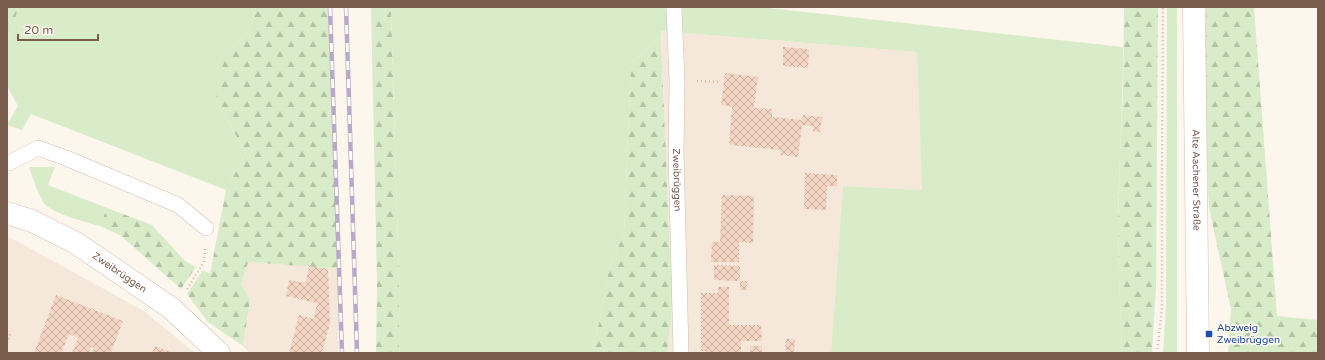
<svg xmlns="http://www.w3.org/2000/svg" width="1325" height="360" font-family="'Varela Round',sans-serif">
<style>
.residential{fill:#f5e8da}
.green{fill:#d8ecc9}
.forest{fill:url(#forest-firs)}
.building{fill:url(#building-cross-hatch)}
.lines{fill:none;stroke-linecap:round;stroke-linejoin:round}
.lane-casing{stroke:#d1beb0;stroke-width:16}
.secondary-casing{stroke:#d6c0b0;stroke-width:23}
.path{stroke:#d9b8a5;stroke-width:2.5;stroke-dasharray:1 3;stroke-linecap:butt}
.lane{stroke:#fff;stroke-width:15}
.secondary{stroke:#fff;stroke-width:22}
.rail-casing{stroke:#b9a8c9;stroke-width:4.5}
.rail{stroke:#fffaf3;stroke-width:3;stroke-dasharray:9;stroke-linecap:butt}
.transit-dot{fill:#1a4fb4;stroke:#fffaf3;stroke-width:1.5}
.labels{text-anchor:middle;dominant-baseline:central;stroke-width:3.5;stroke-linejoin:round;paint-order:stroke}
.street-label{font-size:10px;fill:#7a5c4d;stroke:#fffaf3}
.transit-label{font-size:10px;fill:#164399;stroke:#fffaf3;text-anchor:start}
</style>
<defs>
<pattern id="forest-firs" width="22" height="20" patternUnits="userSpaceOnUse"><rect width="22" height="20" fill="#d8ecc9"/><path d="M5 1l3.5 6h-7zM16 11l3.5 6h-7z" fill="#b4c2a5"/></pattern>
<pattern id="building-cross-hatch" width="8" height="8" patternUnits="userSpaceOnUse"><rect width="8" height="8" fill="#f3d5c3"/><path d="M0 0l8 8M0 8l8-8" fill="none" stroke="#cab0a1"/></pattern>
</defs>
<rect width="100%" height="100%" fill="#fdf6ec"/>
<path class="residential" d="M661 31 917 52 922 190 843 186 831 353H667L673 300 669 233Z
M7 237 13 239 144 311 195 353H7Z
M248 262 340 269 338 353H250L243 346 250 301 241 284Z"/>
<path class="green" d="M18 7H256L250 29 229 50 216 100 246 153 226 190 31 114 22 130 7 125 18 106 7 86V46L12 32Z
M391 7H759L1123 47C1123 107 1119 166 1118 226 1118 268 1121 311 1122 353H831L843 186 922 190 917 52 661 31V37L631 63 624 233 609 270 597 333 591 353H399V282Z
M1167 7H1177V353H1163L1166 305Z
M29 167H55L48 185 107 208 100 226C85 222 52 214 43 202 37 191 33 179 29 167Z"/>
<path class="forest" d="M7 7H18L12 32 7 46Z
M256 7H329L340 269 248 262 241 284 250 300 243 346 208 322 187 294 203 270 210 274 226 190 246 153 216 100 219 74 229 50 250 29Z
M371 7H391L399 282V353H376L377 282Z
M1124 7H1158L1156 287 1152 353H1122L1119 277 1118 228 1120 156 1123 94Z
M1206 7H1254L1277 316 1318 320V353H1228L1231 309 1209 208 1205 126Z
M661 37 669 233 673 300 667 353H591L597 333 609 270 624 233 631 63Z
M107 208 152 225 185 261 196 267 181 289 120 235 100 226Z"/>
<path class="building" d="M783 47 809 49 808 68 783 66Z
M725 73 758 77 754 108 772 109V117L802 120 803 115 822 117 820 132H813V126L802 125 798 157 780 155 781 150 729 145 732 107 721 105Z
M805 173 837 175V186H827L826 210 804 209Z
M722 195 754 196 753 243 739 242V262H711L712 242H720Z
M714 265 740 266V281L714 280Z
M309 266 328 269 330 323 322 353H289L299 315 314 319 317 303 286 296 289 280 306 283Z
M740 281H747V290H740Z
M718 287H729V325H761L762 341H741V353H706V351H701V293H718Z
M56 295 123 321 111 353H93L94 348 91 347 89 353H72L78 338 69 334 61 353H34Z
M786 339H795L794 353H786V351L791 350H785Z
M155 346 172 353H152Z
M750 346H762V353H750Z"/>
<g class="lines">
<defs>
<g id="lane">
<path id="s1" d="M674 8 677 81 676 152 681 353"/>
<path d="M9 163 38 148 66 158 178 205 206 228"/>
</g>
<g id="secondary">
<path id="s2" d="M1194 7 1198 353"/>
<path id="s3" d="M7 213 32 221 76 243 171 308 219 353"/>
</g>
</defs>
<use href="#lane" class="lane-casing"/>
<use href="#secondary" class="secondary-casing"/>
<path class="path" d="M697 81 719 82
M187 289 204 262 205 249
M7 343 10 334
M1157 353 1162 309V176L1163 7"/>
<use href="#lane" class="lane"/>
<use href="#secondary" class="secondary"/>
<defs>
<path id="rail" d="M330 7 342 353
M346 7 357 353"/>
</defs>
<use href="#rail" class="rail-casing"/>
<use href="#rail" class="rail"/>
</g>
<rect class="transit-dot" x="1205" y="330" width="8" height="8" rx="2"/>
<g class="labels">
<g class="street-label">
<text stroke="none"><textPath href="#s1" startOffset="172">Zweibrüggen</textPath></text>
<text stroke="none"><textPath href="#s2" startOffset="173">Alte Aachener Straße</textPath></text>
<text stroke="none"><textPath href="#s3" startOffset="128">Zweibrüggen</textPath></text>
</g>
<g class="transit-label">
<text x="1217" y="328">Abzweig<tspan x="1217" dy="12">Zweibrüggen</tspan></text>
</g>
</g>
<rect width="1325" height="360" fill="none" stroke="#7a5c4d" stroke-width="16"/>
<path d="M18 34v6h80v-6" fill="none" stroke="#7a5c4d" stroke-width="2"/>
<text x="24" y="34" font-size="12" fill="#7a5c4d" stroke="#fffaf3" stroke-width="3" paint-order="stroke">20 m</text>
</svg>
